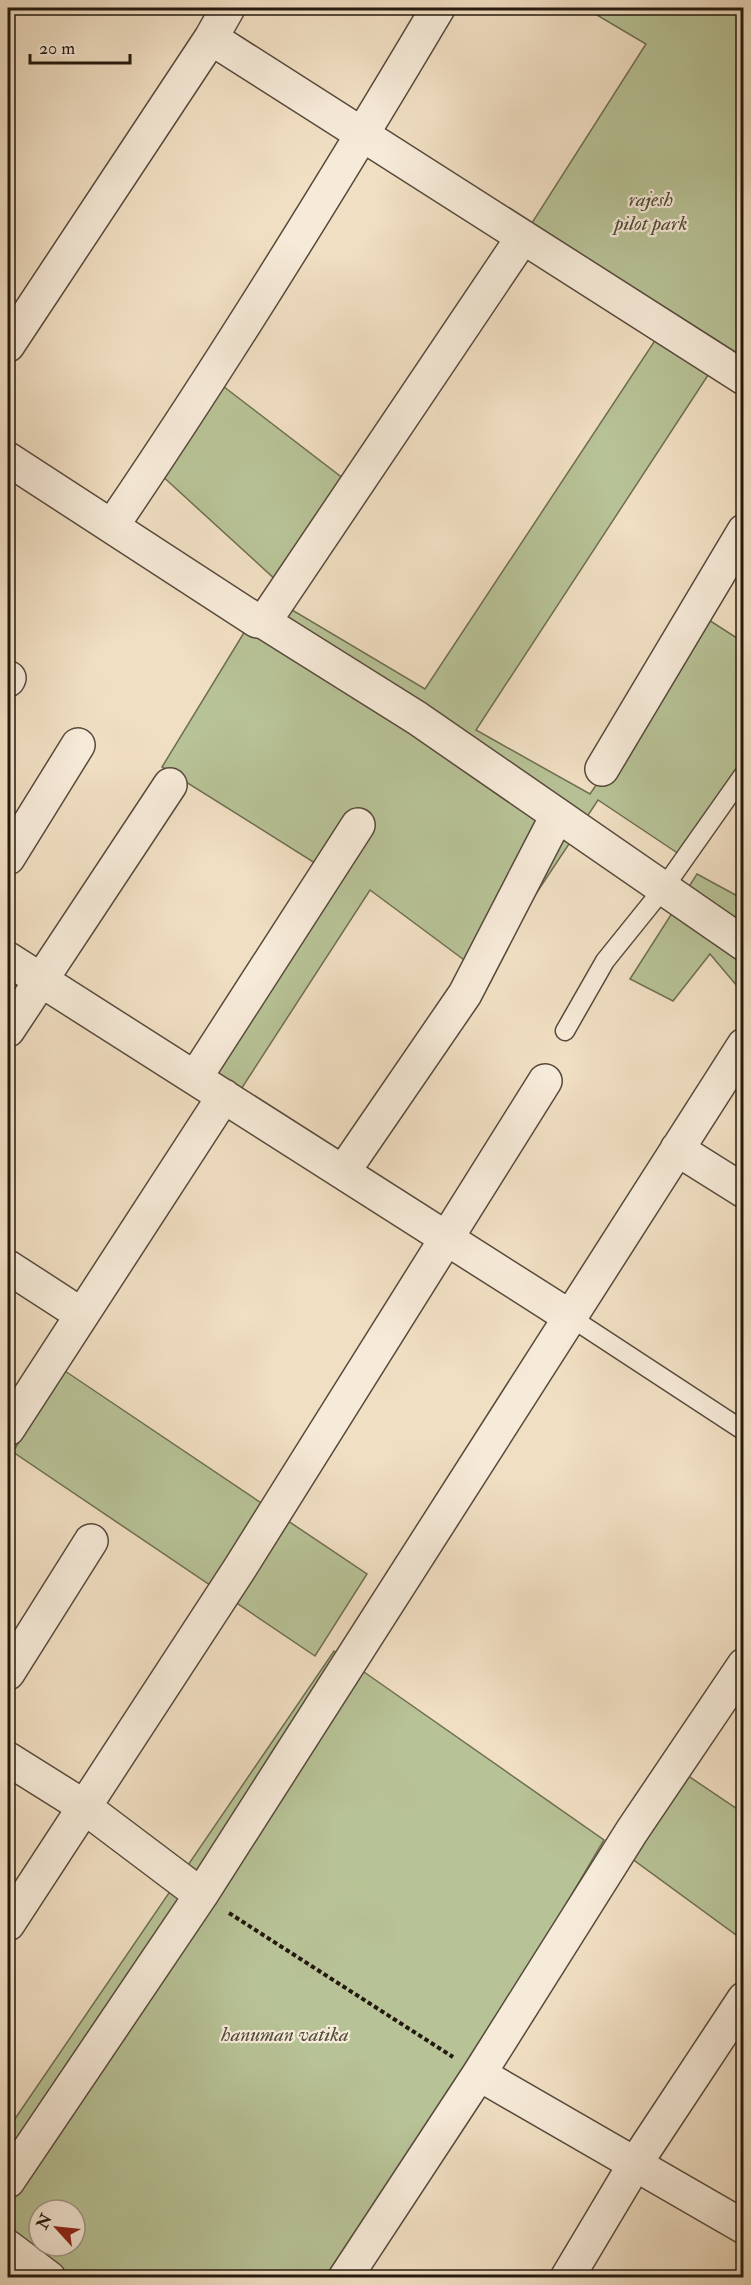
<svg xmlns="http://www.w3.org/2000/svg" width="751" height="2285" font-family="'IM FELL Double Pica',serif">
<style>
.green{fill:#b7c296;stroke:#6e6e52;stroke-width:1.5;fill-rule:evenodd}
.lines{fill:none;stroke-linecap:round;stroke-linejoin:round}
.lane-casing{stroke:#574a3c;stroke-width:21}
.street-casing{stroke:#574a3c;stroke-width:36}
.path{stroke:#24190f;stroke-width:4;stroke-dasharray:4.5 3;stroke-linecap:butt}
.lane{stroke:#f6ead8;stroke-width:18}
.street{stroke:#f6ead8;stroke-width:33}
.labels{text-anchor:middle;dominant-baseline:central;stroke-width:4.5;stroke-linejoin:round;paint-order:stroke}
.park-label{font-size:21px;font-style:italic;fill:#504c38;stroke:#f6ead8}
</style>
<rect width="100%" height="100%" fill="#f1dfc3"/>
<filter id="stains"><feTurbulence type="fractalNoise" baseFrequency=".00333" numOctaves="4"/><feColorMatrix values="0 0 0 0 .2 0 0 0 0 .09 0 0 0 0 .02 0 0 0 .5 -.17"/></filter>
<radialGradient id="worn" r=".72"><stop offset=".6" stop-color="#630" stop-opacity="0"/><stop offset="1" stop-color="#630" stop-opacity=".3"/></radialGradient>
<path class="green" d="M585 8H733L744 21 743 390 712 369 476 730 590 794 709 620 743 642V763L682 856 598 800 483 974 370 890 234 1100 196 1062 315 863 162 767 267 595 425 689 660 333 523 237 646 44Z
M219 383 357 489 289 592 160 474Z
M697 874 743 899V993L710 954 673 1001 630 979Z
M62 1369 367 1574 315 1656 13 1452Z
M334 1651 604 1840 436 2124 329 2277H62L8 2243V2129ZM39 2210H75V2246H39Z
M675 1767 743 1813V1940L620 1850Z"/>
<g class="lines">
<defs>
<path id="lane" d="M565 1031 605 961 663 889 744 774
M570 1317 744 1431"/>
<path id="street" d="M211 38 744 378
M8 345 211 38 228 8
M8 459 257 621 264 622 417 718 744 944
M112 526C227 357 334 183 438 8
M264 622 523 237
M8 680 9 678
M602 769 744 531
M8 858 78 745
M8 959 570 1317
M8 1030 170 785
M195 1078 358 825
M677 1149 744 1191
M343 1172 465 994 557 816
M8 1267 82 1315
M8 1429 224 1096
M8 1673 91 1541
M8 1759 83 1806 201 1895
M8 1924 240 1568 545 1081
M479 2074 744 2227
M8 2181 201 1895 744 1045
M8 2247 49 2278
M345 2278 479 2074 632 1831 744 1665
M567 2278 635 2164 744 1999"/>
</defs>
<use href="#lane" class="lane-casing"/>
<use href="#street" class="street-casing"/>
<path class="path" d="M229 1913 453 2057"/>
<use href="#lane" class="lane"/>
<use href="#street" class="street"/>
</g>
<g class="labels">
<g class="park-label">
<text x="651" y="199">rajesh<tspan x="651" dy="24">pilot park</tspan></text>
<text x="285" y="2034">hanuman vatika</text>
</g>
</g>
<rect width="751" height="2285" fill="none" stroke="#f1dfc3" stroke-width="30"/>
<rect x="9" y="9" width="733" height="2267" fill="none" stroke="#24190f" stroke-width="3"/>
<rect x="15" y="15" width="721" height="2255" fill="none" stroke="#24190f" stroke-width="1.5"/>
<g transform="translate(57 2228) rotate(297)"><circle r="28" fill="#f6ead8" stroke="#a29688" stroke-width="1.5"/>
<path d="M0-4.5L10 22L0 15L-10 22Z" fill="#8f2418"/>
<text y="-9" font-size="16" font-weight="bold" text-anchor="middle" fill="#24190f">N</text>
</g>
<path d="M30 54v9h100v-9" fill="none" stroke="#24190f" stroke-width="3"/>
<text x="39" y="54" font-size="18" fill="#24190f" stroke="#f6ead8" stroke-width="4.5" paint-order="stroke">20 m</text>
<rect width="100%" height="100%" filter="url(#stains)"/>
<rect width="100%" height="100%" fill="url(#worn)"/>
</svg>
